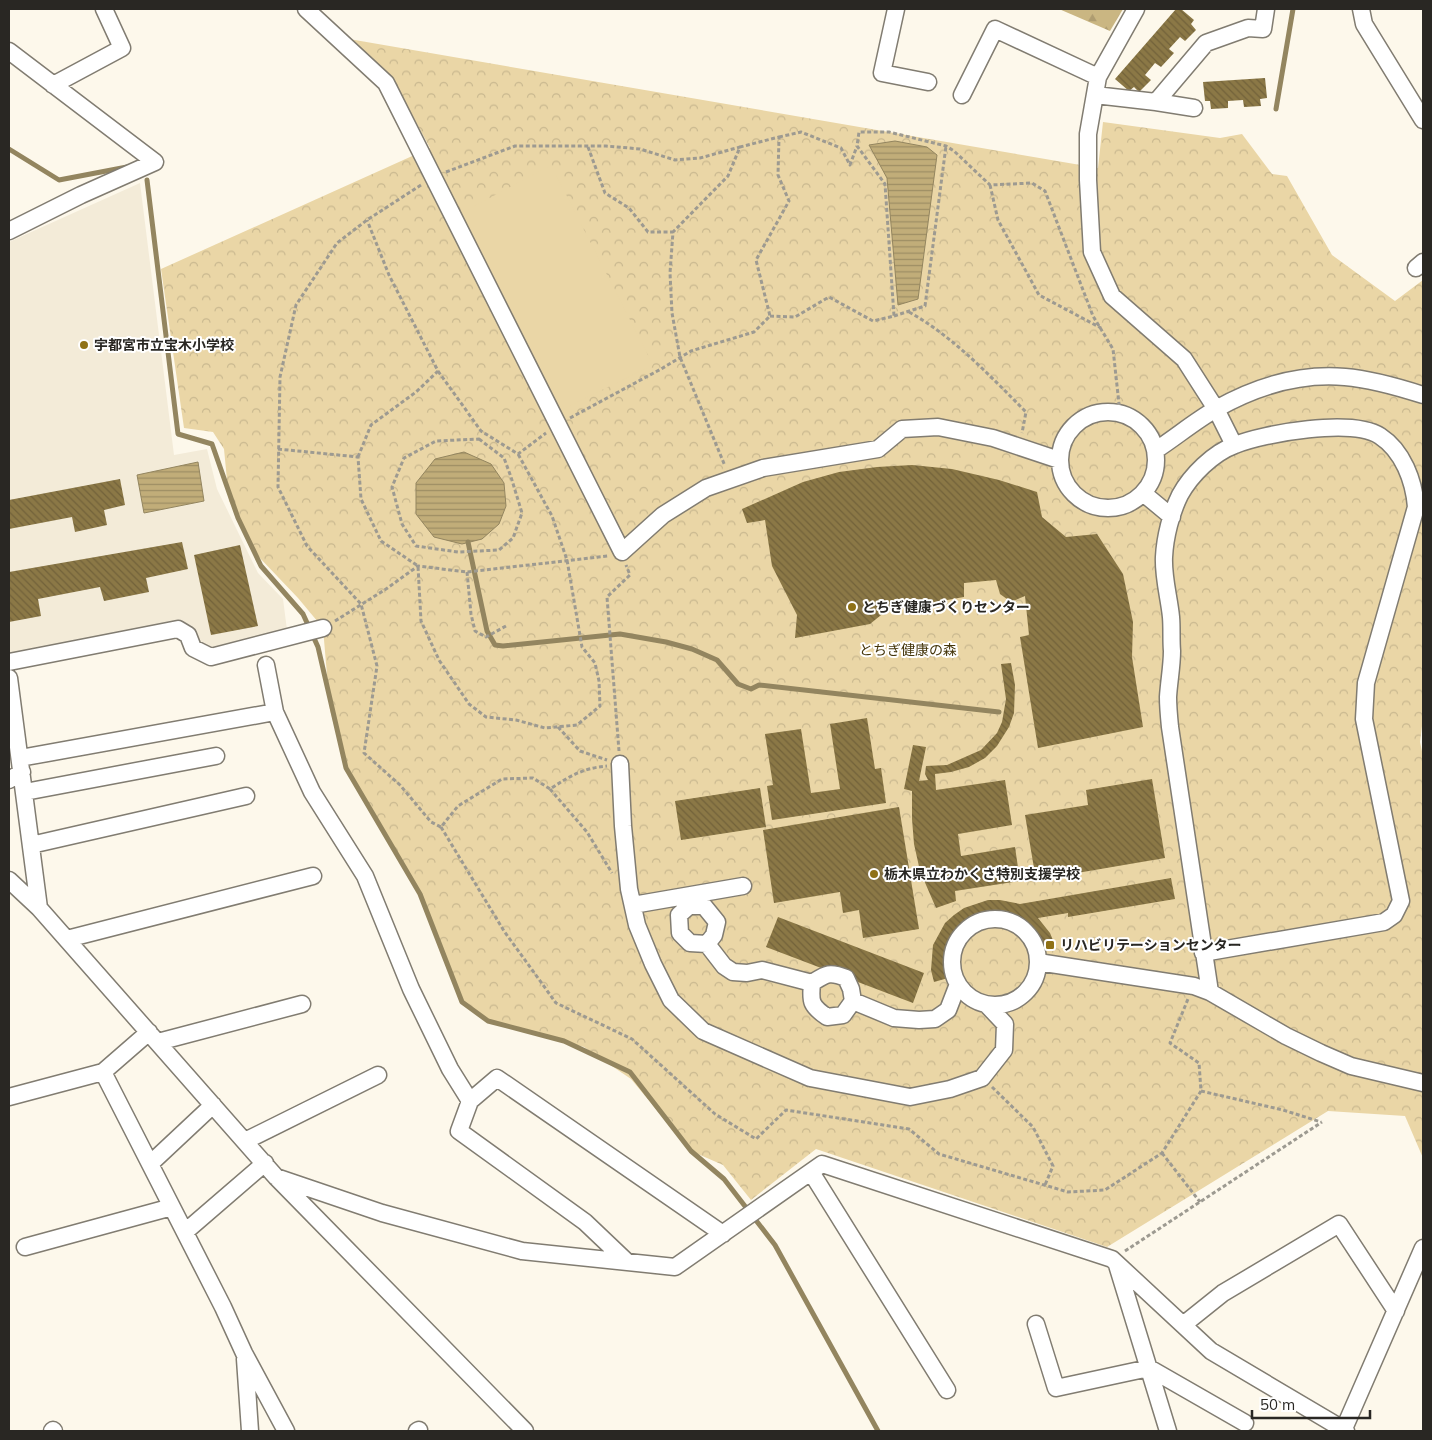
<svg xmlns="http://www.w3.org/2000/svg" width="1432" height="1440" font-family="Mulish,'Noto Sans JP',sans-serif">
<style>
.built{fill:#f3ebd8}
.forest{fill:url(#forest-firs)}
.park{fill:url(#park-crowns)}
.pitch{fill:#ead6a6}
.water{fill:url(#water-rules);stroke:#93855f}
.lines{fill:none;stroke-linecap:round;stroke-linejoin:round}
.stream{stroke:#93855f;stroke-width:5}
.building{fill:url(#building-back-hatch)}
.minor-casing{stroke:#817c71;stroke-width:19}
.path{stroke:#9d9a91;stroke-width:3;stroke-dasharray:4 2.5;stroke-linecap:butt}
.minor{stroke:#fff;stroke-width:16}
.poi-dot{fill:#8f7116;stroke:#fff;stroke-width:2}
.labels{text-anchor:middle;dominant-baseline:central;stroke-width:4;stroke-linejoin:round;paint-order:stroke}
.poi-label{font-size:14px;font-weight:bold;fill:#292723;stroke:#fff;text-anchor:start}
.park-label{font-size:14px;fill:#45360b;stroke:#fff}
</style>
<defs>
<pattern id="forest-firs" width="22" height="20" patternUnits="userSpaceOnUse" patternTransform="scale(1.25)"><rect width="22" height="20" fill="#cab682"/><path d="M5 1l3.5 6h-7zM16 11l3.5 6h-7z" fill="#ae9c70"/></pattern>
<pattern id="park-crowns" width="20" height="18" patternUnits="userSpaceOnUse" patternTransform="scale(1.25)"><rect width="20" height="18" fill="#ead6a6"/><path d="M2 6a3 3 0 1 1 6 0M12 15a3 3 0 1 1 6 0" fill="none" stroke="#c9b88f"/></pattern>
<pattern id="water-rules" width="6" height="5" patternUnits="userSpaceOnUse" patternTransform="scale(1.25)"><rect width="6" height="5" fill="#c1ad79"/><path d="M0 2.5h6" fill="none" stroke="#9d8d63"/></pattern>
<pattern id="building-back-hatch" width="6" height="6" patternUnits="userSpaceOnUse" patternTransform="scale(1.25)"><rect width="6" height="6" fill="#8b7846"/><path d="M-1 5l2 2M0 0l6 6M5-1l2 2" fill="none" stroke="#72623a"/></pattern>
</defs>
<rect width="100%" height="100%" fill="#fdf8eb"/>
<path class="built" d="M140 183 174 455 207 449 217 489 258 573 283 599 287 630 215 649 203 645 195 636 192 626 180 621 9 655V242Z"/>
<path class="forest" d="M1059 9H1123L1110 31Z"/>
<path class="park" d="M349 39 1098 168 1103 122 1220 138 1242 134 1272 174 1287 176 1332 255 1395 301 1423 280V718L1420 742 1423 756V1158L1405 1116 1328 1111 1107 1247 816 1149 751 1200 723 1165 691 1151 631 1079 584 1047 488 1021 462 1002 420 894 346 768 330 710 323 628 298 598 257 555 229 501 224 449 213 432 184 428 161 269 430 148 391 76Z"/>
<path class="pitch" d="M551 165 653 365 561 410 460 214Z"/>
<path class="water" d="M895 141 927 147 937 155 918 299 898 305 887 178 869 145Z
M464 452 491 464 504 483 506 506 499 524 482 539 462 544 434 537 416 514V483L435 459Z
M198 462 204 501 144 513 137 475Z"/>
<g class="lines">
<path class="stream" d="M1276 109 1293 9
M9 149 59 180 127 167
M147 180 178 434 212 444 238 518 261 566 303 614 318 647 346 768 420 894 462 1002 488 1021 564 1041 630 1072 691 1151 724 1179 775 1245 878 1431
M468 542 487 631 495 645 503 646 620 634 666 642 692 649 717 660 738 684 751 689 759 685 999 712"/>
</g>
<path class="building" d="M1176 9H1181L1194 20 1191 24 1196 30 1185 41 1180 37 1169 49 1174 53 1161 67 1155 63 1145 75 1151 80 1139 92 1134 87 1129 91 1115 79Z
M1265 78 1267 98 1260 99 1261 106 1244 107 1243 100 1228 101V108L1211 109 1210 101H1205L1203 82Z
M912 465 952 469 999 480 1037 492 1042 517 1066 537 1097 534 1123 574 1133 622 1132 657 1143 727 1038 748 1020 637 1029 635 1025 596 1011 602 1000 594 996 580 964 583V597L886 611 870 624 795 638 797 615 772 566 765 520 747 523 742 509 803 482 839 472 877 467Z
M120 479 125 505 104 510 107 525 75 532 72 517 9 529V500Z
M182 542 188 569 146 578 149 592 104 601 100 587 38 599 41 616 9 622V572Z
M240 545 258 626 211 635 194 555Z
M1011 663 1015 685 1014 713 1009 727 997 746 985 758 969 767 951 772 935 774 936 790 1005 780 1012 825 958 834 961 856 1015 847 1020 881 955 891 956 901 936 908 920 871 914 844 912 819V791L904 789 913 745 926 747 919 781 928 780 925 774 926 766 947 765 981 750 997 733 1002 722 1006 699 1001 664Z
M867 718 875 769 881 768 886 803 772 820 767 786 773 785 765 734 801 729 811 793 840 789 830 724Z
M1152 779 1165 858 1036 880 1025 815 1088 805 1086 790Z
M760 788 766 827 681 840 675 801Z
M899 807 919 929 863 938 859 910 843 913 840 892 774 903 763 830Z
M1171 878 1175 899 1068 917V913L1038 918 1050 933 1055 945 1041 949 1030 931 1022 923 1001 916 980 917 970 922 954 937 949 946 946 957V967L948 978 934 982 931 970 933 945 945 923 954 915 964 908 988 900H1000L1020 904Z
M778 917 924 973 913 1003 766 947Z"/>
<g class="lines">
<defs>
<path id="minor" d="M306 9 386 83 622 552 663 515 706 488 763 468 878 449 902 429 938 427 993 438 1059 460
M896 9 882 73 928 82
M1136 9 1098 77 1088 134V180L1092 252 1112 296 1184 359 1216 409 1234 445
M1361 9 1364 24 1423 120
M9 51 155 162 81 195 9 231
M53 85 122 48 104 9
M962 95 995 29 1098 77
M1095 95 1156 102 1206 43 1248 28 1263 29 1266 9
M1156 102 1194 108
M1416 268 1423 262
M1060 460a48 48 0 1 1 96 0a48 48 0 1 1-96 0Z
M1156 450C1176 437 1195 421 1216 409 1255 387 1300 373 1345 377 1371 379 1398 387 1423 395
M1143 493 1172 517
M9 662 178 629 188 635 193 648 211 657 323 628
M266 665 275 712 312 792 365 876 411 989 450 1069 470 1101
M9 678 39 908
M20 758 275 712
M620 764 623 826 629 889 637 925 653 964 671 1000 703 1031 810 1078 910 1097 950 1089 982 1078 1004 1050 1005 1024 987 1005
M9 780 22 772
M25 792 216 756
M31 845 246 796
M9 880 39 908 276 1177 525 1431
M633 905 743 886
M952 962a43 43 0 1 1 86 0a43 43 0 1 1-86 0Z
M67 939 313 876
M707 944 690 943 680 933 679 915 689 906H704L717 922 714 935 707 944 724 966 733 972 747 973 762 970 812 983C826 974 829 971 846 978L851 989 853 1001 894 1018 919 1020 935 1019 948 1010 958 984
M1203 953 1384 922 1394 915 1401 901 1364 719 1366 683 1416 507C1414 481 1403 451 1380 436 1352 418 1265 433 1235 445 1213 453 1191 475 1180 495 1171 513 1165 537 1164 557 1163 577 1169 597 1171 617 1172 628 1171 640 1172 651 1172 666 1169 681 1168 697 1168 706 1169 717 1170 727L1210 992
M1038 962 1194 986 1210 992 1286 1036 1321 1053 1351 1066 1423 1083
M812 983C810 1002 811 1006 827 1017L843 1015 853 1001
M158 1042 302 1004
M103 1072 223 1307 244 1353 286 1431
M9 1097 103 1072 149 1032
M245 1141 378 1075
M150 1164 213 1105
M811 1172 947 1390
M276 1177 382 1213 522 1251 675 1267 822 1164 1112 1259 1211 1351 1346 1431
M185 1232 265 1163
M25 1247 172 1207
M626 1261 585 1222 459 1131 470 1101 497 1078 723 1234
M1117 1265 1168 1431
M1036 1324 1056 1388 1149 1368 1245 1423
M1183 1325 1223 1293 1339 1224 1396 1311
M245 1359 250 1431
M52 1431 53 1430 54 1431
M417 1431 419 1430
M1343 1431 1423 1248"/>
</defs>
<use href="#minor" class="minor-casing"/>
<path class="path" d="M779 137 801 132 841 148 850 165 857 146
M588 147 605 193 629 208 648 232H673
M446 172 515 146H606L640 149 675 160 700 158 740 147
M421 185 367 220 337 243 296 305 280 377 278 487 307 546 361 604 377 666 364 753 400 785 431 822 441 827 458 806 502 779 533 778 550 789C570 776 583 768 607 766
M990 185 998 220 1039 295 1101 328
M909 312C954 337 990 376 1026 412L1022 433
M770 316 795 317 829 297 873 321 894 316 885 184 857 146 859 132H889L946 146 954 151 990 185 1032 183 1045 191 1093 316 1113 349 1120 413
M894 316 925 306 946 146
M438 371 481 431 518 454 546 433
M570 418 661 369 691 351 754 332 770 316 756 260 789 201 778 175 779 137 740 147 728 176 673 232 670 273 672 313 680 357 725 466
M479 439 504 458 511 477 522 513 513 538 499 550 458 552 416 546 402 524 392 487 404 458 436 441Z
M278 449 358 457 361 499 381 541 418 566 421 621 439 660 469 704 486 717 516 720 545 728 577 725 600 706 599 681 595 663 582 647 567 560 552 516 518 454
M358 457 371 425 416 392 438 371 389 275 367 220
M467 572 471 614 475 631 486 637 506 626
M335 621 386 589 418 566 467 572 608 556
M558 727 580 751 607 760
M619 751 607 597 630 575 626 565
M550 789 587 832 612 873
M441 827 504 931 556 1003 632 1039 715 1114 756 1139 786 1110 909 1129 939 1154 1068 1192 1105 1190 1162 1153 1201 1091 1199 1063 1170 1043 1188 999
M992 1087 1033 1127 1053 1166 1045 1185
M1201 1091 1283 1110 1321 1122
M1162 1153 1200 1202
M1125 1251 1322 1122"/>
<use href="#minor" class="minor"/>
</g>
<g class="poi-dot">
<circle cx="84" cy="345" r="5"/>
<circle cx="852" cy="607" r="5"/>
<circle cx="874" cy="874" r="5"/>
<rect x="1045" y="940" width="10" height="10" rx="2.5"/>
</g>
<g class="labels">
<g class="poi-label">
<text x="94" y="345">宇都宮市立宝木小学校</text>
<text x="862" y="607">とちぎ健康づくりセンター</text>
<text x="884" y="874">栃木県立わかくさ特別支援学校</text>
<text x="1060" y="945">リハビリテーションセンター</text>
</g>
<g class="park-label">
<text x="908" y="650">とちぎ健康の森</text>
</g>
</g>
<rect width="1432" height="1440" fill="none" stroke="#292723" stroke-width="20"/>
<path d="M1252 1410v8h118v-8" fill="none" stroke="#292723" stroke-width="2.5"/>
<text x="1260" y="1410" font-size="15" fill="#292723" stroke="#ffffff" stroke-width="4" paint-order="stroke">50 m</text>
</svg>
